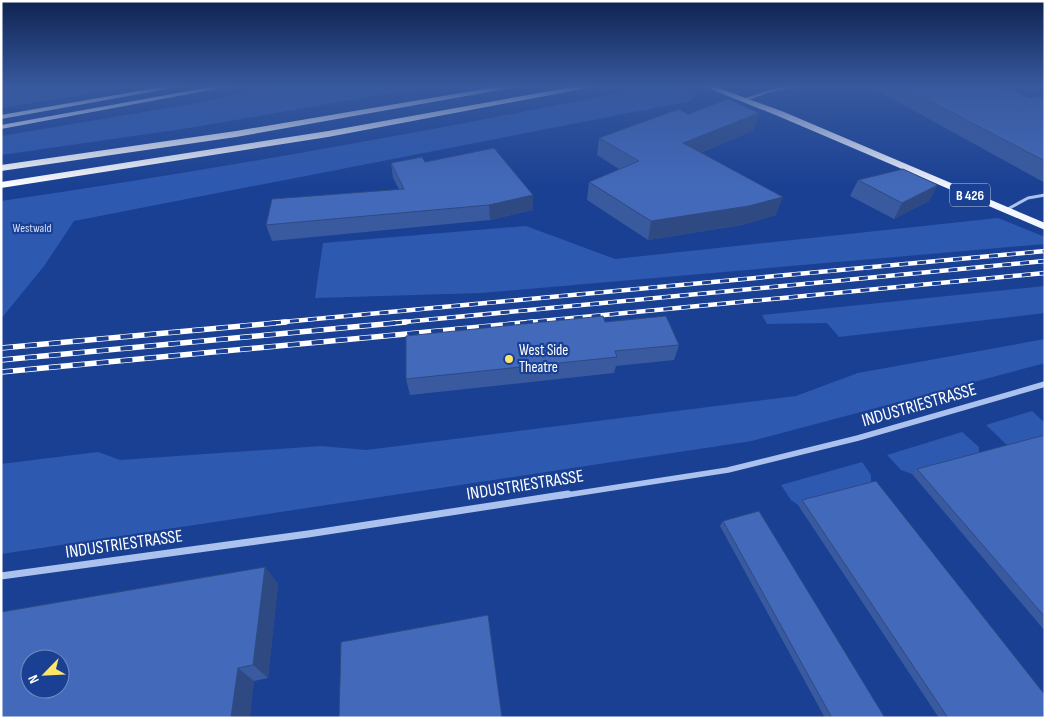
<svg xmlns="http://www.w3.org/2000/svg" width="1046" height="719" font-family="'Sofia Sans Condensed',sans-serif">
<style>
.green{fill:#2e59b1}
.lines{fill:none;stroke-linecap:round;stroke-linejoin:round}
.lane-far1{stroke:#abc2ef;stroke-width:2.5}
.lane{stroke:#abc2ef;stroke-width:3}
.street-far1{stroke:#abc2ef;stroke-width:5.5}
.street{stroke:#abc2ef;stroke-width:7}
.primary{fill:#f3f6ff;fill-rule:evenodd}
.highway{fill:#fff;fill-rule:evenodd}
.rail-far1-casing{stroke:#fff;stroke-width:4.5}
.rail-casing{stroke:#fff;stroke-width:5.5}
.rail-far1{stroke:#1a4093;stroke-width:3;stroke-dasharray:9;stroke-linecap:butt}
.rail{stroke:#1a4093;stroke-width:4;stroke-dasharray:12;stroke-linecap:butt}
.wall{fill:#3a5aa0}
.shaded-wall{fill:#2f4a82}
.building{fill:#4369ba;stroke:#2f4a82;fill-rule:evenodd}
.poi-dot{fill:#ffe669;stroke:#1a4093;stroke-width:2}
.labels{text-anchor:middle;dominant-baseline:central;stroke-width:4.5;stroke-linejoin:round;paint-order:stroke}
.far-park-label{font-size:12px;fill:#d2dffb;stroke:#1a4093}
.shield{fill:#1a4093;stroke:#bac6df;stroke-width:1}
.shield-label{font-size:14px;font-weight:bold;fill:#fff}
.poi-label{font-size:15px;fill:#fff;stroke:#1a4093;text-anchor:start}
.near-street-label{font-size:18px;fill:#fff;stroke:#1a4093}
</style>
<rect width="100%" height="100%" fill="#1a4093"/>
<path class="green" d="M1 86H135L1 108Z
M274 86H432L189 128 1 155V136L192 104Z
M653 86H669L694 96 691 101 74 221 44 266 1 319V201C220 169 437 130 653 86Z
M998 218 1045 237V244L481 293 315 298 323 243 526 226 615 259Z
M1045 286V313L839 337 827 323 767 324 762 315Z
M1045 339V363L752 441 1 554V464L98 452 120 460 321 446 366 450 796 396 858 373Z
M1032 411 1045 423V439L1007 445 986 425Z
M962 432 979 447V456L912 474 901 470 887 455Z
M862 462 871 475V486L798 505 791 500 781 485Z"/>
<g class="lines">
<path class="lane-far1" d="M744 100 770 91 797 86"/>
<path class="lane" d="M1006 210 1028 198 1045 195"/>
<path class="street-far1" d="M560 496 728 470 858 438 1045 384"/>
<path class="street" d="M1 576 308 534 568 494"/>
<path class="primary" d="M167 86H184L1 119V115Z
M216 86H232L1 129V125Z
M703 86H713L784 112 1045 223V230L778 116Z"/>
<path class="highway" d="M502 86H523L236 137 1 171V165L236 131Z
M578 86H598L328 137 1 188V182L328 131Z"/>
<defs>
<path id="rail-far1" d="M272 323 1045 251
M393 323 1045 261
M520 323 1045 273"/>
<path id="rail" d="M1 348 286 322
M1 360 406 322
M1 372 533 322"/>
</defs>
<use href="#rail-far1" class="rail-far1-casing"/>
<use href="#rail" class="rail-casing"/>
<use href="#rail-far1" class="rail-far1"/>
<use href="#rail" class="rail"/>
</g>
<path class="wall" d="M869 86H1003L1029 98H1045V183Z
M688 114 754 130 700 153 776 215 742 225 648 240 587 200 589 182 619 169 597 155 599 138Z
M425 162 533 210 490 220 272 241 266 225 399 189 393 178 391 163Z
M858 180 929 201 894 219 850 196Z
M605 322 679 345 674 360 616 366 614 373 410 395 406 379Z
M1045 435V631L912 474 917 469Z
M802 500 1045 718H939L798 505Z
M723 521 885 718H825L720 526Z
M265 567 278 584 268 678 254 681 1 718Z"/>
<path class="shaded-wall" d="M759 113 754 130 679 161 683 143Z
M938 185 929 201 894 219 902 203Z
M533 195V210L490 220 489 205Z
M783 197 776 215 742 225 648 240 651 221Z
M265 567 278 584 268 678 253 665Z
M238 668 254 681 250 718H231Z"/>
<path class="building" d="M901 86H1003L1029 98 1039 96 1045 98V161Z
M728 99 759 113 683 143 783 197 749 206 651 221 589 182 639 161 599 138 679 109 688 114Z
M494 148 533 195 489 205 266 225 272 199 404 189 391 163 422 157 425 162Z
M903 169 938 185 902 203 858 180Z
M603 316 605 322 666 316 679 345 615 351 617 357 406 379V336Z
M1045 435V617L917 469Z
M876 481 1045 695V718H948L802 500Z
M759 511 885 718H832L723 521Z
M265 567 253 665 238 668 231 718H1V612ZM30 659H60V689H30Z
M488 615 502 718H339L341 642Z"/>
<linearGradient id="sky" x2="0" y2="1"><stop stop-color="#0e2351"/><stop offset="0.46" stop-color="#38599e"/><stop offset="1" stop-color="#38599e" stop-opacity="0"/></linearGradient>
<rect width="1046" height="187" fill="url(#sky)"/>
<circle class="poi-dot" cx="509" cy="359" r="5"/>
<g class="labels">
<g class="far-park-label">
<text x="32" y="228">Westwald</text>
</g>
<rect class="shield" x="950" y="183.5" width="40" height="23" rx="4"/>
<g class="shield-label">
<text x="970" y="195">B 426</text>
</g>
<g class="poi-label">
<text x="519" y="350">West Side<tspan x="519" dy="17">Theatre</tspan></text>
</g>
<g class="near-street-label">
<text transform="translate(919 405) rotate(-16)">INDUSTRIESTRASSE</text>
<text transform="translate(525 485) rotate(-9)">INDUSTRIESTRASSE</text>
<text transform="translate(124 544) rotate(-8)">INDUSTRIESTRASSE</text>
</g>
</g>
<rect width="1046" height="719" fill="none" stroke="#ffffff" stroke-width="5"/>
<g transform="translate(45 674) rotate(246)"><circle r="24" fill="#1a4093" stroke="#768cbe"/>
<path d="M0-4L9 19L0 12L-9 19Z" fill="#ffe669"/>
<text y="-8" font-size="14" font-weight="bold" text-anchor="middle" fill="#ffffff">N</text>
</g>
</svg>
